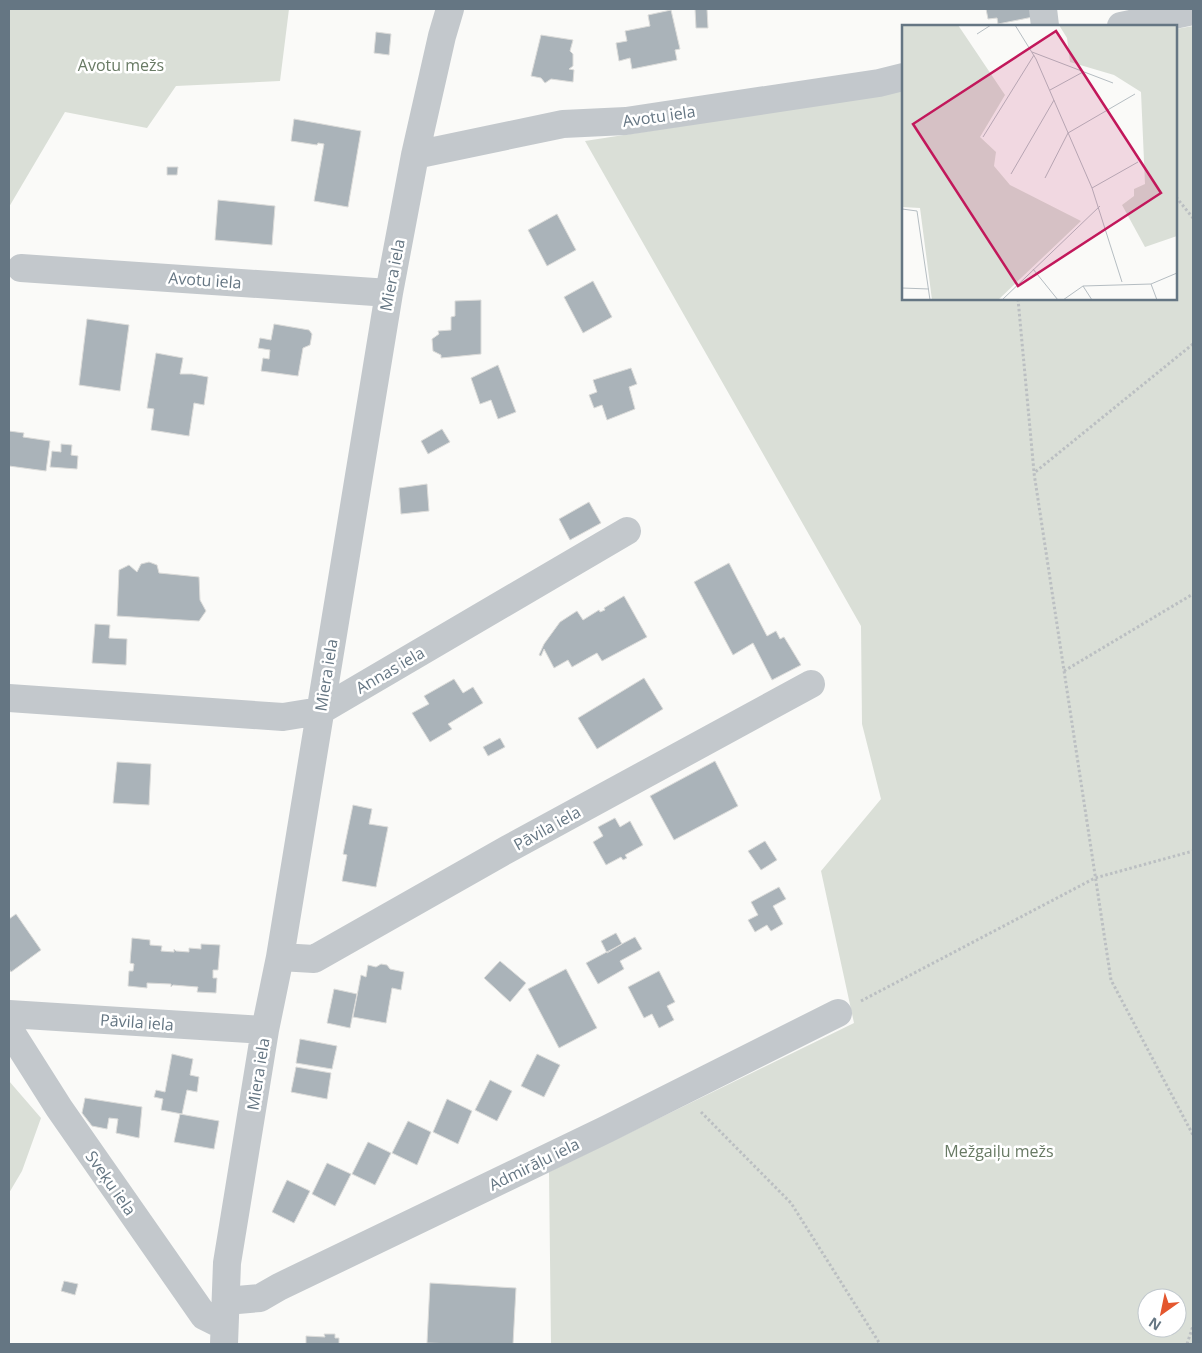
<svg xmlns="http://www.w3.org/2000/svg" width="1202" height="1353" font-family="'Open Sans',sans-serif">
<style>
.green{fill:#dadfd7;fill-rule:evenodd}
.building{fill:#aab3b9;stroke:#dcdcda}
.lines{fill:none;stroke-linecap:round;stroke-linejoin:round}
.path{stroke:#bbbfc2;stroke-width:3;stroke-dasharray:2.5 2.5;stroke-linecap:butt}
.minor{stroke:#c3c8cc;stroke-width:28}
.labels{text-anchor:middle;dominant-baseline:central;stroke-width:5;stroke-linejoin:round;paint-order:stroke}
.park-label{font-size:16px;fill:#687a64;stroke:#fff}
.street-label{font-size:16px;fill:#657683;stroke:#fff}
.inset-road{fill:none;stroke:#b5bdc2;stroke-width:1}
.view{fill:#c2185b;fill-opacity:0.15;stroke:#c2185b;stroke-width:2.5}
.inset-edge{fill:none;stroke:#657683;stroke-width:2.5}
</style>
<rect width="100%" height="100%" fill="#fafaf8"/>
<path class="green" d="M9 9H289L280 81 176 86 147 128 65 112 9 207Z
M1193 26V1344H551L549 1172 854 1023 821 871 881 799 862 724 861 626 585 141 882 95 903 90V299H1176V29ZM1147 1298H1177V1328H1147Z
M9 1081 41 1118 22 1171 9 1193Z"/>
<path class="building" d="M695 9H707L708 28H696Z
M986 9H1038L1033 17 998 24 997 18 988 19Z
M671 10 680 49 675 50 677 60 632 69 630 58 619 61 616 43 627 41 625 31 650 26 648 15Z
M376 32 391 34 389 55 374 53Z
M541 35 573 40 570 51 573 54V66L569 69 574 70 573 82 551 79 545 83 541 78 531 76Z
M294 119 361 131 348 207 314 201 324 144 318 143 317 145 291 141Z
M167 167H178L177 175H167Z
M218 200 275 206 272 245 215 240Z
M557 214 576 250 547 266 528 230Z
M593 281 612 317 583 333 564 297Z
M481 300V354L441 358V355L433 351 432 339 439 334 438 331 451 330V317L455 316V301Z
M87 319 129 325 120 391 79 385Z
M274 324 309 330 312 334 310 345 303 348 298 376 261 371 263 358 269 359 270 350 258 348 260 338 271 340Z
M156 353 183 358 180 374H192L208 377 204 405 194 403 189 436 151 430 154 409 147 408Z
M498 365 516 412 498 419 491 400 480 404 471 378Z
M631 368 637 384 629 387 635 409 607 420 602 405 594 408 589 395 597 392 593 380Z
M442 429 450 442 428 454 421 441Z
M9 431 24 433 23 437 50 441 46 471 9 466Z
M61 444 72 445 71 455 78 456 77 469 50 467 52 451 61 452Z
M427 484 429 511 401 514 399 488Z
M589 502 601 523 570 540 559 519Z
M149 562 157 565 159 573 199 577 200 600 206 611 199 621 117 616 119 570 129 565 137 572 141 564Z
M729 563 767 636 776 631 780 639 784 637 801 665 772 680 753 643 733 655 694 582Z
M624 596 647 637 602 661 597 653 572 667 568 660 554 668 544 649 541 656 539 655 544 644 560 622 577 611 583 620 599 610 600 612 605 610 604 608Z
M95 624 110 625 109 638 127 639 126 665 92 663Z
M644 678 663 709 597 749 578 718Z
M454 679 463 693 473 687 483 703 448 724 452 729 430 742 412 713 429 704 424 696Z
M500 738 505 747 488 756 483 747Z
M715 761 738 806 674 840 650 796Z
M117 762 151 764 149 805 113 803Z
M353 805 372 809 369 824 388 827 376 887 342 881 347 855 343 854Z
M615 818 620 827 630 821 643 845 625 855 627 858 623 860 621 857 606 865 593 842 603 836 598 827Z
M765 841 777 860 761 870 748 851Z
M779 887 786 899 773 906 783 924 771 931 767 925 755 932 748 920 758 915 751 902Z
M16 914 41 950 11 972 9 969V919Z
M616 933 622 944 607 953 601 941Z
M635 937 642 949 620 961 624 969 598 984 586 963Z
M132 938 150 940V945L162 946 161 951 174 952V949L176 951 189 952V948L201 949V944L220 945 218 970H213V978H217L216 993 197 992 198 987 173 985 171 987V984L147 983V988L128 986 129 971H133L134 964 130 963Z
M500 961 526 983 510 1002 484 978Z
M381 964 387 965 390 969 404 972 401 990 392 988 386 1023 353 1017 361 975 366 977 368 965 376 967Z
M566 969 597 1028 559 1048 528 989Z
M659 971 675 1002 667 1006 674 1020 659 1028 652 1014 644 1018 628 987Z
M334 989 357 994 350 1028 327 1023Z
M300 1039 337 1046 332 1069 296 1063Z
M172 1054 193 1059 190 1075 199 1077 197 1092 187 1090 182 1114 161 1110 163 1099 154 1097 156 1090 165 1092Z
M537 1054 560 1065 544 1097 521 1086Z
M296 1067 331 1073 327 1099 291 1092Z
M490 1080 512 1091 497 1121 475 1110Z
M85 1098 142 1107 139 1138 116 1133 118 1119 109 1118 107 1129 92 1126 82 1113Z
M447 1099 472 1111 458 1144 433 1132Z
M180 1114 219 1121 214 1149 174 1142Z
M408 1121 431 1132 417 1165 392 1153Z
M368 1142 391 1153 375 1185 352 1174Z
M327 1163 351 1174 335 1206 312 1194Z
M287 1180 310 1191 294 1223 272 1212Z
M64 1281 78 1284 75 1295 61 1291Z
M430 1283 516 1288 513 1344H455L427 1343Z
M324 1334H335V1338H339V1344H306V1336L325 1337Z"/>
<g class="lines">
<path class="path" d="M1176 197 1193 218
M1018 299 1034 472
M1193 344 1034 473 1111 980 1193 1135
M1064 671 1193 594
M861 1001 1095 878 1193 851
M701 1112 791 1203 880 1344
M1187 1344 1193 1326"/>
<path class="minor" d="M1043 9 1045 26
M1121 26 1193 11
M415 155 563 124 626 121 879 83 903 77
M21 268 389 293
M9 698 283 717 320 711 627 531
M280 957 314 959 508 849 811 684
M9 1014 265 1030
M9 1029 59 1108 204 1316 224 1326
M226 1301 260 1298 279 1287 607 1129 838 1013
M224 1344 227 1263 265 1030 280 957 389 293 415 155 442 36 450 9"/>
</g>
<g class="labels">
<g class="park-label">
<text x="121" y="65">Avotu mežs</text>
<text x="999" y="1151">Mežgaiļu mežs</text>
</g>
<g class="street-label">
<text transform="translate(659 116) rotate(-8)">Avotu iela</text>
<text transform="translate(392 275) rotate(-79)">Miera iela</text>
<text transform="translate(205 280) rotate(4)">Avotu iela</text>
<text transform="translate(390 670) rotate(-30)">Annas iela</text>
<text transform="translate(326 675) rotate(-81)">Miera iela</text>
<text transform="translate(547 828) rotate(-29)">Pāvila iela</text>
<text transform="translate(137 1022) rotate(4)">Pāvila iela</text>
<text transform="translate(258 1074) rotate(-81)">Miera iela</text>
<text transform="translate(534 1164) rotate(-26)">Admirāļu iela</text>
<text transform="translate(111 1183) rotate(55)">Sveķu iela</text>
</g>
</g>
<g transform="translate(902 25)">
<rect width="275" height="275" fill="#fafaf8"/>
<path d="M0 0H56L103 70 78 112 94 127 92 141 108 160 179 196 96 275H30L18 183 0 182ZM157 0H275V211L243 222 220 180 232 171V164L243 159 239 67 212 50 168 37 165 13Z" fill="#dadfd7"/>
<path class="inset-road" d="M113 0 134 34 190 163 220 257M75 9 89 0M130 27 211 58M148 65 181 47M81 112 132 30M109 149 152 75M143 153 166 108 233 69M190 163 236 137M0 184 15 186 28 275M131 244 156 275M249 259 255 275M181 261 190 275M0 263 27 264M100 275 198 181M161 275 181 261 249 259 275 248"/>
<path class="view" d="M154 6 259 168 116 261 11 99Z"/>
<rect width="275" height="275" class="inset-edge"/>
</g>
<rect width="1202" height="1353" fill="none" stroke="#657683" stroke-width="20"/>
<g transform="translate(1162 1313) rotate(213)"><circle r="24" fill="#ffffff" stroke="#c1c8cd"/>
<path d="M0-4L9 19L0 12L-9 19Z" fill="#e4572e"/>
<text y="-8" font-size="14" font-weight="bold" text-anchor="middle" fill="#657683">N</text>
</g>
</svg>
